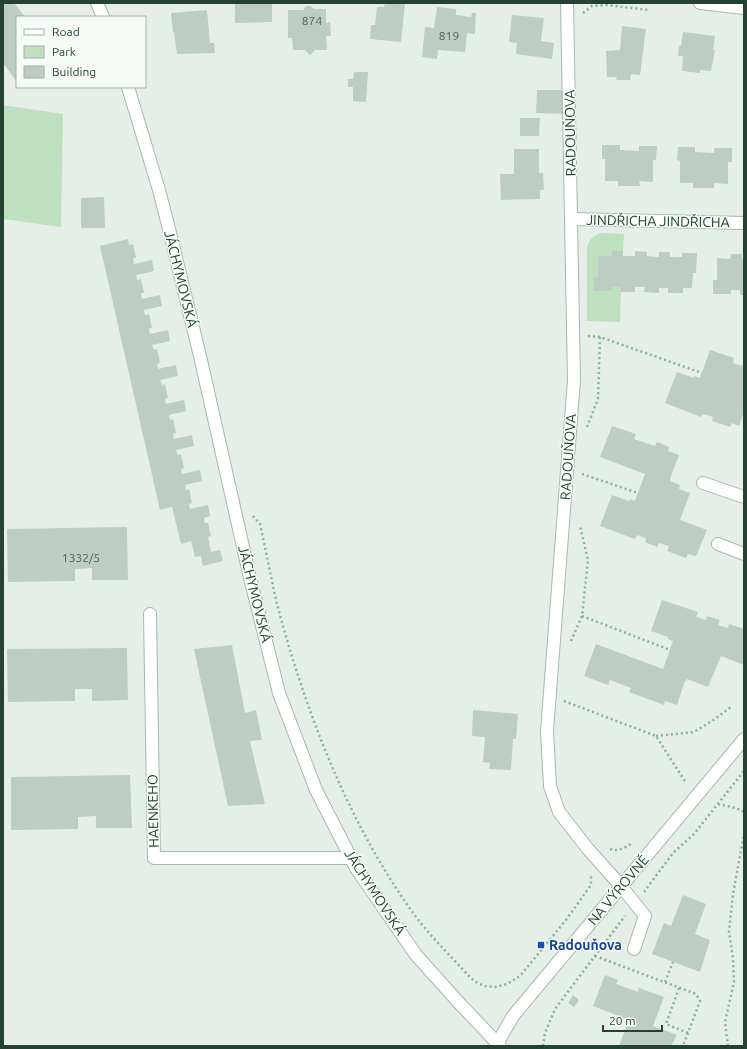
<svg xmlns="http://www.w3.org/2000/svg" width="747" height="1049" font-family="Ubuntu,sans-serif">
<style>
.green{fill:#bee0bf}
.building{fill:#bdcdc3}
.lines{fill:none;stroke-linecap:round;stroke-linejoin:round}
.minor-casing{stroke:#a7b8ae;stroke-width:14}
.path{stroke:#85b39a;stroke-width:2.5;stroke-dasharray:2 3;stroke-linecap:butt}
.minor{stroke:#fff;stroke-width:12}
.transit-dot{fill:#1a4fb4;stroke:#f6fbf7;stroke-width:1.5}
.labels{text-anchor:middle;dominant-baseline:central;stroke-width:3;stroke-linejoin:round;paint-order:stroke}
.number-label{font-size:12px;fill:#4a6557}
.street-label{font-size:14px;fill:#234233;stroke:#f6fbf7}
.transit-label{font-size:14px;font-weight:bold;fill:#164399;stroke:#f6fbf7;text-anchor:start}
</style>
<rect width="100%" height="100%" fill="#e5efe8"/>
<path class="green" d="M3 105 63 114 61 227 3 219Z
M602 233 624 234 623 251H612V256L598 255V277L595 291H612V287H621L620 322 587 321V248C589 239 593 235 602 233Z"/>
<path class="building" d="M3 3H14L25 17H17V82L3 63V44L4 43 3 41Z
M235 3 272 4V22L235 23Z
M385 3 405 4 401 42 370 39 371 25H375L377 7H384Z
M306 6H311L314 9H326V23L330 22 331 36H326L327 50H315L310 55 305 50H293L292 38H288V10H303Z
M437 7 456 9V15L471 17 472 13H476L475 34 467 33 465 52 438 50 437 59 422 57 425 27 434 28Z
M207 10 210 43H214L215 53 177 54 174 32 173 33 171 13Z
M512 15 544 18 541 41 554 43 552 59 516 54 517 43 509 42Z
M622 26 646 29 640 75 631 74 630 80H616L617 77H607L606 51 620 50Z
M683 32 715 36 713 50H715L711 71 700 70V73L682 71 683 56H678L679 46H681Z
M354 72H368L366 102 353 101V87H348V79H353Z
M537 90H562L563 114 536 113Z
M520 118H540L539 136H520Z
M602 145H620V150L639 151V146H657L656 160H653V182L639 181 640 186H618V181H605V159H602Z
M678 147H695V152L714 153V148H732V162H728V184L714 183V188H693V183H680V161L677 160Z
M514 149H539V173H543L544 190H540V199L501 200 500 174H514Z
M104 197 105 228H81V198Z
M128 239 129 245 133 244 136 258H133L134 264 152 260 154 271 136 275 137 280 141 279 144 293H141L142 299 160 295 162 306 144 310 145 315 149 314 152 328H149L150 334 168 330 170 341 152 345 154 350 157 349 160 363 157 364 158 369 176 365 178 376 160 380 162 385 165 384 168 398 165 399 166 404 184 400 186 411 169 415 170 420 173 419 176 433 173 434 174 439 192 435 194 446 176 450 178 455 181 454 184 468 181 469 182 474 200 470 202 481 185 485 186 490 189 489 192 503 189 504 190 509 208 505 210 516 204 518 205 523H208L211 536 208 537 211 552 220 550 223 561 203 566 201 556 195 557 191 541 181 544 172 507 160 510 100 246Z
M612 251H623V256H635V251L647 252V256L659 257V252H670V257H682V253H697L696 273H693L692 288H683V293H668V288H659V293L644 292 645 287H635V292H621V287H612V291H594V277H598V255L612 256Z
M731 254H742V259H744V295H740V290H731V294H713V280H717V258L730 259Z
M710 350 734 358 733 363 742 366 744 363V411L739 426 732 423 730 427 712 421 713 417 703 414 701 417 665 403 677 372 694 378V376L700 378Z
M612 426 636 434 634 439 655 446 657 442 669 447 668 451 679 455 670 479H671L670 481 680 485 679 489 690 493 680 520 707 530 696 556 688 554 686 558 667 551 669 546 659 543 657 547 645 542 646 538 637 535 635 539 600 526 612 495 629 501 630 499 635 501 645 474 600 457Z
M127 527 128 580H92V568L75 569V581L8 582 7 529Z
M662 600 698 612 696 617 706 620 707 616 720 620 718 625 728 628 729 624 744 629V665L721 656 708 687 687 679 686 681H685L677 705 665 701 664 705 629 692 631 688 610 680 608 685 584 676 596 644 663 669 673 641 668 639V637L651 631Z
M232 645 245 713 256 710 262 740 250 741 265 804 228 806 194 649Z
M127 648 128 700 92 701V689H75V701L8 702 7 649Z
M473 710 518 714 516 739H513L511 770 489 769 490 763 483 762 485 737 472 736Z
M130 775 132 828H96V816L78 817V829L11 830V777Z
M683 895 706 904 695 934 710 940 700 972 652 954 664 923 671 926Z
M605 975 618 980 616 984 638 992 639 988 664 997 653 1026 677 1035 671 1046H619L629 1020 593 1006Z
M573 995 579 1000 574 1007 568 1003Z"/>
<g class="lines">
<defs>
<path id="minor" d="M97 3 103 17
M567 3 574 380 547 731 550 786 559 812 588 849 621 886 645 916 634 949
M700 3 744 8
M128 87 159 190 168 225 200 356 250 578 279 693 316 790 356 868 416 955 461 1005 500 1046
M571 219 744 223
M703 483 744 497
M718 544 744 554
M150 614 154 858H352
M497 1044 513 1016 744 739"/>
</defs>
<use href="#minor" class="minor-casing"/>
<path class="path" d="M583 13 592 6 606 5 649 10
M588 336 600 337
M587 427 598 399 600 337 702 373
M582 474 638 493
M253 516 260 524C266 551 271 578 277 604 305 710 347 820 411 910 426 932 448 953 466 973L474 981 484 986 495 987 507 984 520 976 566 920 591 885V876
M582 616 670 650
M571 641 582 616 588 560 580 526
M564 701 656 736 686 783
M656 736 694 732 715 719 731 707
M718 804 736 808 744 812
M610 849C619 852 627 847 633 842
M644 892 673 853 694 834 744 771
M595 956 696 994 700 1001 683 1046
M665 982 673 962
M679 988 666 1024 688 1033
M543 1046 545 1033 555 1009 625 916
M728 1046 725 1022 734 982 733 959 729 931 733 894 744 834"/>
<use href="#minor" class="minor"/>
</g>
<rect class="transit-dot" x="537" y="941" width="8" height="8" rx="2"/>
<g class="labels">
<g class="number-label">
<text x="312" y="20">874</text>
<text x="449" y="35">819</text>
<text x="81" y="557">1332/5</text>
</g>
<g class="street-label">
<text transform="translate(570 133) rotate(-91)">RADOUŇOVA</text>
<text transform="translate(658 221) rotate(1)">JINDŘICHA JINDŘICHA</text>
<text transform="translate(181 279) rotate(76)">JÁCHYMOVSKÁ</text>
<text transform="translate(568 457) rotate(-86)">RADOUŇOVA</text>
<text transform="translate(255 594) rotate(76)">JÁCHYMOVSKÁ</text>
<text transform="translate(153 811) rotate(-91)">HAENKEHO</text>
<text transform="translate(618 890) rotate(-50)">NA VÝROVNĚ</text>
<text transform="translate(375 892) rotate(57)">JÁCHYMOVSKÁ</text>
</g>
<g class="transit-label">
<text x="549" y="945">Radouňova</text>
</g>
</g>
<rect width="747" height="1049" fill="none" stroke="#234233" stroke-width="8"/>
<rect x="16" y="16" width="130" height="72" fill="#f6fbf7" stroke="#a2b1a9"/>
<rect x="24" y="29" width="20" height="6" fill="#ffffff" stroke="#a2b1a9"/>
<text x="52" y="36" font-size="12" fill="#234233">Road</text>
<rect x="24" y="46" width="20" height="12" fill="#bee0bf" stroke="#a2b1a9"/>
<text x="52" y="56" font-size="12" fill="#234233">Park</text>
<rect x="24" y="66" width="20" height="12" fill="#bdcdc3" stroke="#a2b1a9"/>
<text x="52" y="76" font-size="12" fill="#234233">Building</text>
<path d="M603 1025v6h59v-6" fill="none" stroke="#234233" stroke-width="2"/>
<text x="609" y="1025" font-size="12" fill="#234233" stroke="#f6fbf7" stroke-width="3" paint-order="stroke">20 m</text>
</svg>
